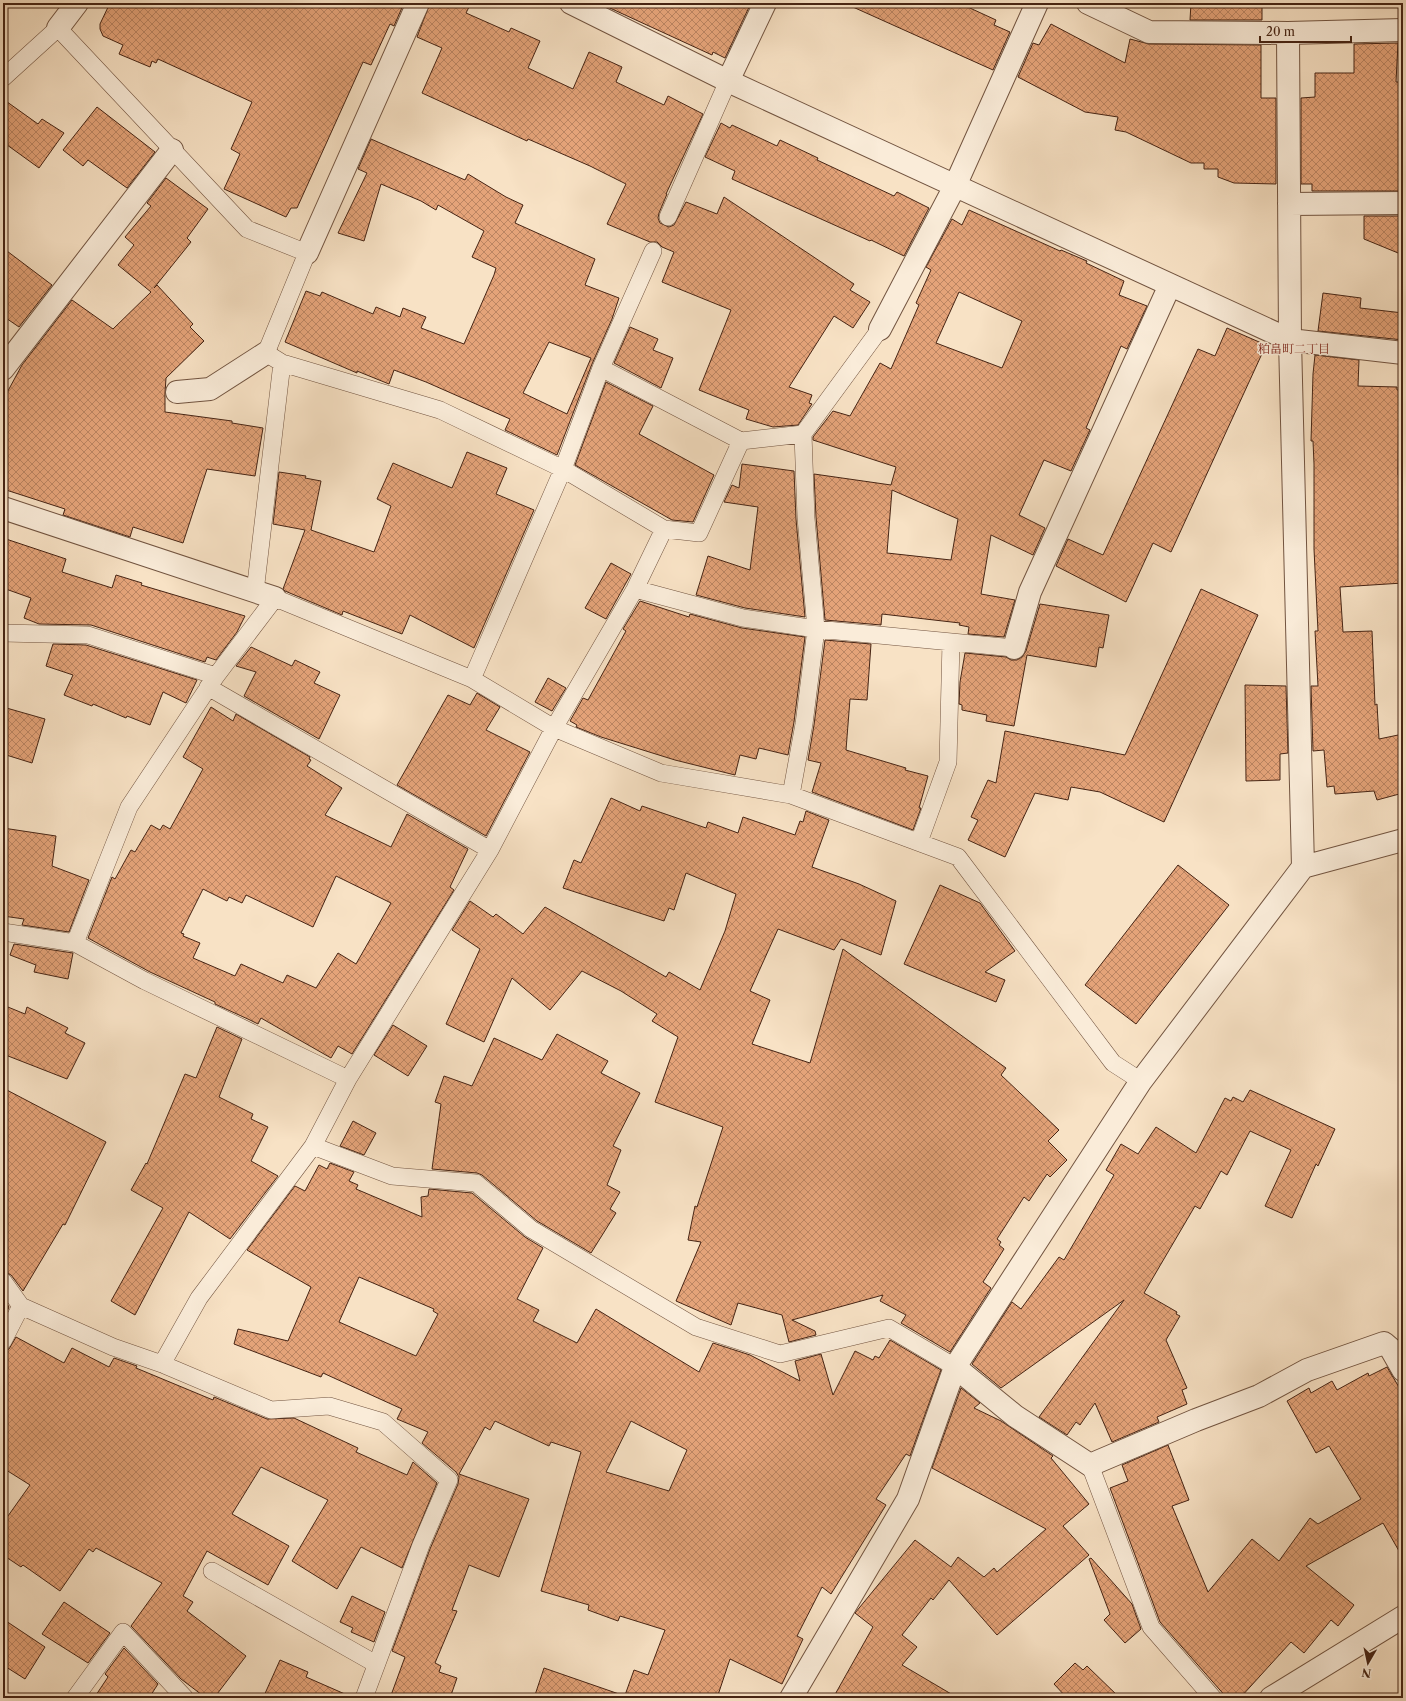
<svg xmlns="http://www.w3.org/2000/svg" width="1406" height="1701" font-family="'Libre Caslon Text','Noto Serif JP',serif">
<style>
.building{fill:url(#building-cross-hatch);stroke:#462414;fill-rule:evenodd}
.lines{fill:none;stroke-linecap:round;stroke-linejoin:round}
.lane-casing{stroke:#725440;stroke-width:18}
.street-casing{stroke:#725440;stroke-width:24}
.lane{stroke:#faecd9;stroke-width:17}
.street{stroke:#faecd9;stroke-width:22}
.labels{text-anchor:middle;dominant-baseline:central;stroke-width:3;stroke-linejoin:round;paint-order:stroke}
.neighbourhood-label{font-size:12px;fill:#7a1f14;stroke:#faecd9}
</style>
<defs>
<pattern id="building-cross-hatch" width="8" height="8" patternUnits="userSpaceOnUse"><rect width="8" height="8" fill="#e4a379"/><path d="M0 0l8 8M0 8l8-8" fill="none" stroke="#bb8562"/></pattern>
</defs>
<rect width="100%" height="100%" fill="#f8e2c5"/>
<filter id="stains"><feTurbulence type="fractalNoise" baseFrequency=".005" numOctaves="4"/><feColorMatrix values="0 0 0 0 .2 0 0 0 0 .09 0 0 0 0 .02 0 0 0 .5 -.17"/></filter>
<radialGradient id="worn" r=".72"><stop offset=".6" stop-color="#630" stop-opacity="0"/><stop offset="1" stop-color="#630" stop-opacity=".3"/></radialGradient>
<path class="building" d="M110 3H404L394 26 390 24 371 65 363 62 297 208H291L286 217 224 189 240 154 231 149 252 102 158 59 156 63 152 61 150 67 119 54 123 45 103 36 100 29V24Z
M430 3H471L466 13 509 32 511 28 540 41 528 68 573 89 589 52 622 67 616 82 664 105 668 96 703 114 666 194H667L659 213 658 218 660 223 669 227 674 225 686 202 717 214 724 197 854 284 850 290 870 302 853 328 834 316 789 387 812 395 809 403 812 404 798 425 773 427 746 419 749 410 699 390 731 310 662 282 674 252 662 247 657 242H650L607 224 626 184 590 166 528 139 527 141 422 93 442 48 417 37Z
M599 3H751L725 58 713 52 712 55Z
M844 3H959L996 20 994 25 1010 32 993 70Z
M1191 3H1262V20H1190Z
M1051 24 1125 63 1130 39 1149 44 1261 45V98H1276V184L1234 183 1218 177V169H1204V163H1191L1126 132 1115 130 1118 117 1085 112 1018 77 1033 43 1039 45Z
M1398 43 1396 82H1403V191H1312V184H1301V98L1315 97V73H1354V44Z
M3 99 38 124 42 119 64 133 39 168 3 142Z
M97 107 155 152 127 188 88 160 83 166 63 150Z
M721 123 730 128 732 125 777 146 780 140 818 158 817 160 894 196 897 192 929 208 904 256 871 240 870 241 732 179 735 171 705 157Z
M371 139 465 180 468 174 506 197 523 205 515 223 595 259 585 285 619 298 612 319 592 364 557 455 505 430 510 419 426 382 394 370 389 384 357 371V373L285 342 306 291 320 296 322 292 373 314 376 307 400 317 403 308 426 317 421 328 464 344 494 275 496 268 472 257 484 231 438 205 436 210 421 201 381 184 364 241 338 233 367 173 358 169ZM549 342 591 358 567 414 523 393Z
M166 178 208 209 187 238 191 242 154 288 157 285 193 324 190 327 204 341 166 378 165 393V412L232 421V423L263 428 255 476 207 469 183 543 133 527 130 537 63 515 65 509 3 489V400L22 365 72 300 113 329 151 292 118 265 134 245 125 237 151 206 147 203Z
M969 210 1060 251 1061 250 1087 261 1086 263 1124 281 1119 295 1147 306 1127 349 1121 346 1086 428 1090 430 1071 471 1044 460 1019 515 1045 528 1033 555 991 535 981 594 1015 600 1004 637 968 634 969 627 959 625 960 623 882 614 881 625 825 620 816 517 814 474 891 485 896 467 813 440V437L833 411 850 416 880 363 891 369 919 305 916 303 931 270 926 267 952 219 962 225ZM959 292 1022 321 1002 368 936 343ZM892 490 958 519 951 560 887 553Z
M1364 216H1403V255L1364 239Z
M3 248 52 285 19 327 3 316Z
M1323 293 1361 298 1360 308 1403 313V340L1318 331Z
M630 327 658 339 653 350 673 358 661 388 614 363Z
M1227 328 1266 345 1171 552 1153 543 1126 602 1056 566 1068 539 1103 555 1198 349 1215 356Z
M1315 355 1359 360 1358 386 1397 387V390H1399L1398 475H1403V583L1340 587 1343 632 1372 631 1375 705 1377 704 1379 739 1403 734V793L1377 800 1374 791 1335 794 1334 786 1327 787 1324 750 1313 751 1311 686H1318L1315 631H1318L1314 549V464L1313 441H1311L1313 374Z
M606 382 653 406 639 434 714 475 693 522 672 520 575 465Z
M467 452 507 468 496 494 534 510 474 648 410 615 402 634 343 611 342 615 285 591 283 589 305 530 273 524 279 472 306 476 305 478 321 481 311 530 374 552 391 506 377 499 393 463 452 488Z
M742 464 794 471 796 519 805 617 745 608 696 595 708 556 750 570 758 507 724 502 732 485 739 488Z
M3 538 66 559 62 572 112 588 116 575 142 583 141 585 245 616 237 632 216 660 207 657 205 662 91 625 39 624 24 618 31 598 3 588Z
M611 563 631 574 606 619 585 608Z
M1201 589 1258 615 1164 822 1100 792 1071 787 1068 800 1035 793 1005 857 968 840 978 820 971 817 988 780 996 783 1005 731 1125 755Z
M640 601 689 617 690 614 742 628 805 637 794 722 788 755 759 748 756 759 740 755 735 775 675 760 601 737 576 727 577 725 570 721 583 698 588 700 626 631 623 629Z
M1040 604 1109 615 1103 648 1099 647 1096 667 1027 655 1014 726 986 721 987 715 962 710V705L959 704 960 682 965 653 1006 657 1011 660H1017L1022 657 1026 651Z
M825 640 871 644 867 700 850 699 846 750 906 768 905 770 928 776 919 808H921L913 830 812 792 821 763 808 760 814 725Z
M53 644 86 645 197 680 186 703 163 692 150 725 127 716 126 718 93 704 92 706 64 695 73 675 46 666Z
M251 647 292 666 295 660 320 672 314 683 340 695 319 739 244 696 256 672 236 666Z
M548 678 566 688 552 711 535 702Z
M1245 685 1286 686 1288 753 1280 754V780L1246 781Z
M477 693 500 707 486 730 530 752 486 836 397 785 448 695 470 705Z
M3 707 45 719 32 763 3 754Z
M211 707 233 721 236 714 310 757 309 759 311 760 307 766 342 788 325 815 391 847 407 814 468 849 450 887 454 890 352 1054 338 1046 331 1058 261 1018 258 1024 250 1020 215 1004V1002L150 972 88 938 112 877 115 879 131 850 135 852 151 825 160 830 163 825 170 829 203 769 183 757ZM336 876 391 903 356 964 338 953 316 988 287 975 283 983 241 964 235 976 193 958 200 943 183 936 184 934 181 933 203 889 227 901 229 897 242 903 246 895 313 927Z
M611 798 640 811 642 806 706 828 708 822 738 833 743 817 795 835 800 821 803 822 806 811 829 820 812 867 859 884 896 901 881 955 841 939 834 950 778 929 750 991 770 1000 752 1044 810 1063 843 949 1006 1068 1001 1075 1059 1130 1048 1141 1067 1160 1050 1177 1047 1174 1029 1201 1024 1197 997 1239 1001 1242 999 1245 1004 1249 983 1282 991 1288 950 1352 901 1323 906 1315 880 1301 883 1295 792 1320 815 1331 816 1335 789 1342 782 1315 738 1303 731 1325 676 1301 701 1242 688 1240 695 1206 697 1207 723 1127 655 1102 678 1037 652 1021 657 1014 621 991 582 971 550 1010 512 978 484 1042 446 1024 480 949 452 930 470 901 493 917 496 914 523 934 545 907 666 977 669 972 700 990 725 931 736 894 686 873 674 910 669 908 664 921 563 888 574 860 581 863Z
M3 828 56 836 52 866 89 880 69 932 22 925 24 919 3 916Z
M1178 865 1229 905 1136 1024 1085 985Z
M940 885 980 903 1015 951 985 972 1005 980 996 1002 904 964Z
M14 944 73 953 68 979 34 972 36 965 10 955Z
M3 1005 25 1014 27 1007 68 1028 65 1033 85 1043 67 1079 3 1054Z
M393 1025 427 1046 408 1076 374 1055Z
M217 1027 242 1039 219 1097 253 1114 251 1119 268 1127 251 1161 278 1176 230 1239 189 1212 135 1315 111 1301 163 1208 131 1190 146 1163 147 1164 185 1074 196 1078Z
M557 1034 608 1061 601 1073 640 1093 613 1146 621 1150 607 1185 620 1192 610 1209 616 1213 591 1253 537 1221 482 1175 477 1173 432 1169 441 1104 435 1102 444 1076 472 1086 494 1038 542 1060Z
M3 1088 106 1142 65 1225 63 1224 23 1291 11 1275 3 1271Z
M1250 1090 1335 1129 1318 1166 1316 1164 1292 1218 1265 1206 1291 1150 1250 1131 1227 1175 1221 1171 1200 1209 1195 1206 1144 1293 1177 1312 1176 1314 1180 1316 1166 1340 1187 1388 1182 1390 1187 1404 1157 1417 1159 1422 1112 1442 1095 1403 1080 1425 1076 1422 1067 1435 1039 1417 1124 1300 1001 1388 972 1364 1012 1302 1021 1309 1059 1257 1064 1260 1114 1175 1106 1170 1121 1144 1138 1154 1156 1127 1196 1153 1225 1098 1231 1101 1233 1097 1243 1102Z
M353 1121 376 1133 364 1155 340 1146Z
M330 1163 354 1172 349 1181 358 1185 356 1189 422 1217 421 1197 428 1196 429 1189 472 1193 525 1237 543 1248 517 1299 539 1310 533 1321 577 1343 596 1309 699 1372 713 1343 750 1355 800 1381 795 1361 821 1354 833 1395 855 1351 873 1360 875 1356 879 1358 890 1340 941 1370 910 1456 906 1454 876 1499 886 1505 831 1594 822 1587 797 1636 803 1639 782 1684 730 1659 717 1698H624L634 1670 648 1675 665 1630 620 1616 618 1621 588 1610 589 1605 541 1591 581 1452 551 1442 549 1446 495 1421 490 1430 485 1427 459 1474 529 1499 499 1577 469 1565 452 1610 457 1611 435 1663 441 1666 439 1672 457 1678 450 1698H390L405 1657 392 1651 430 1549 458 1484 459 1477 456 1472 422 1443 428 1432 397 1419 402 1409 323 1373 321 1377 234 1344 238 1329 288 1341 311 1287 247 1250 295 1186 305 1191 319 1165 327 1169ZM359 1277 434 1309 433 1311 438 1314 416 1356 339 1322ZM631 1421 687 1450 669 1491 606 1472Z
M3 1298 9 1307 3 1319Z
M16 1337 64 1363 72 1348 109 1367 114 1358 137 1366 136 1368 213 1400 214 1397 267 1419 294 1418 358 1448 356 1452 407 1475 413 1462 437 1483 402 1568 361 1547 337 1589 292 1561 328 1500 261 1467 232 1514 289 1546 268 1585 207 1551 183 1596 193 1602 187 1611 246 1656 214 1698H206L181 1679 131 1626 162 1583 96 1548 93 1552 89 1549 60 1591 23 1565 21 1567 3 1555V1523L30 1485 3 1468V1351L9 1349Z
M1387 1367 1403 1394V1558L1383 1523 1306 1566 1354 1605 1338 1626 1331 1620 1304 1653 1291 1642 1240 1698H1227L1160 1622 1110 1488 1128 1481 1122 1465 1168 1445 1189 1500 1172 1506 1208 1592 1252 1539 1279 1561 1310 1518 1318 1524 1361 1499 1329 1446 1316 1453 1287 1401 1309 1388 1311 1393 1332 1381 1337 1390 1368 1373 1369 1376Z
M961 1388 980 1403 974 1408 1001 1421 1053 1456 1051 1458 1089 1504 1063 1526 1089 1555 997 1635 949 1580 933 1600 931 1598 902 1635 917 1647 902 1665 958 1698H833L873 1627 855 1613 915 1540 951 1567 958 1557 984 1577 994 1568 997 1572 1046 1529 932 1468Z
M1091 1558 1132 1604 1141 1629 1125 1643 1104 1620 1110 1614 1089 1559Z
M352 1596 385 1612 374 1642 351 1632 353 1628 340 1622Z
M64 1602 110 1633 88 1663 42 1634Z
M3 1619 45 1647 25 1679 3 1665Z
M124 1648 158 1684 149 1698H94L108 1677 105 1674Z
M280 1660 308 1672 306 1677 354 1698H263Z
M1075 1663 1083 1670 1087 1666 1120 1698H1067L1054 1684Z
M544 1668 619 1694V1698H534Z"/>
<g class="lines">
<defs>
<path id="lane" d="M3 78 58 28 247 229 307 253 266 353 282 363 255 592
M668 217 728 81
M282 363 440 410 563 469 664 529 699 533 741 441
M601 368 741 441 803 434
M635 589 743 618 816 629 1014 648
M3 633 88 635 216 676
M472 679 563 469 601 368 653 251
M208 687 490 850
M791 795 804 724 816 629 806 518 803 434 880 329
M919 842 948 762 951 642
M3 932 75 943 145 981 348 1079
M75 943 129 807 216 676 275 598 472 679 554 728 661 773 791 795 958 857 1113 1063 1141 1081
M313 1146 392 1176 476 1183 531 1229 696 1327 780 1354 889 1328 955 1367
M3 1281 21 1306 113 1347 162 1364 271 1410 329 1406 383 1422 449 1480 421 1545 364 1698
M3 1341 21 1306
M162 1364 199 1298 313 1146 348 1079 490 850 554 728 635 589 664 529
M1090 1465 1151 1627 1213 1698
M212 1571 376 1664
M75 1698 123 1632 185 1698"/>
<path id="street" d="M571 3 728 81 1290 340 1403 353
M1088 3 1149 32 1288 33 1403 30
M58 28 77 3
M1288 33 1290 340 1303 867
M728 81 765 3
M1289 204 1403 203
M307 253 418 3
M880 329 955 186 1037 3
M3 369 172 150
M177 392 210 389 266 353
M3 508 275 598
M1014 648 1030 592 1170 285
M955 1367 1015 1416 1090 1465 1196 1420 1259 1396 1307 1370 1384 1343 1391 1349 1403 1370
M791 1698 908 1499 955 1367 1141 1081 1303 867 1403 840
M1271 1698 1403 1617"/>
</defs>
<use href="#lane" class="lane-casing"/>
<use href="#street" class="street-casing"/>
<use href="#lane" class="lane"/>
<use href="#street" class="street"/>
</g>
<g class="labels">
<g class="neighbourhood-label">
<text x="1294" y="348">粕畠町二丁目</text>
</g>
</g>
<rect width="1406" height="1701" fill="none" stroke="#f8e2c5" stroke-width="16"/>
<rect x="4" y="4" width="1398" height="1693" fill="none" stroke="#462414" stroke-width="2"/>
<rect x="8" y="8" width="1390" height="1685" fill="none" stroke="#462414"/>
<g transform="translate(1368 1663) rotate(189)" stroke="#faecd9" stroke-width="3" paint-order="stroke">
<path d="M0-3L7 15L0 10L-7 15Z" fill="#462414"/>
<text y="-6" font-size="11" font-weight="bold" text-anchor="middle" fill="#462414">N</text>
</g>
<path d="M1260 36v6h91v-6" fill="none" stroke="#462414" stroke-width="2"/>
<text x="1266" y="36" font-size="12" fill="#462414" stroke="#faecd9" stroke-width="3" paint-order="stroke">20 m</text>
<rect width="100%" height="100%" filter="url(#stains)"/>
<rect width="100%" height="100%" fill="url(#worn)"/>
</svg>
